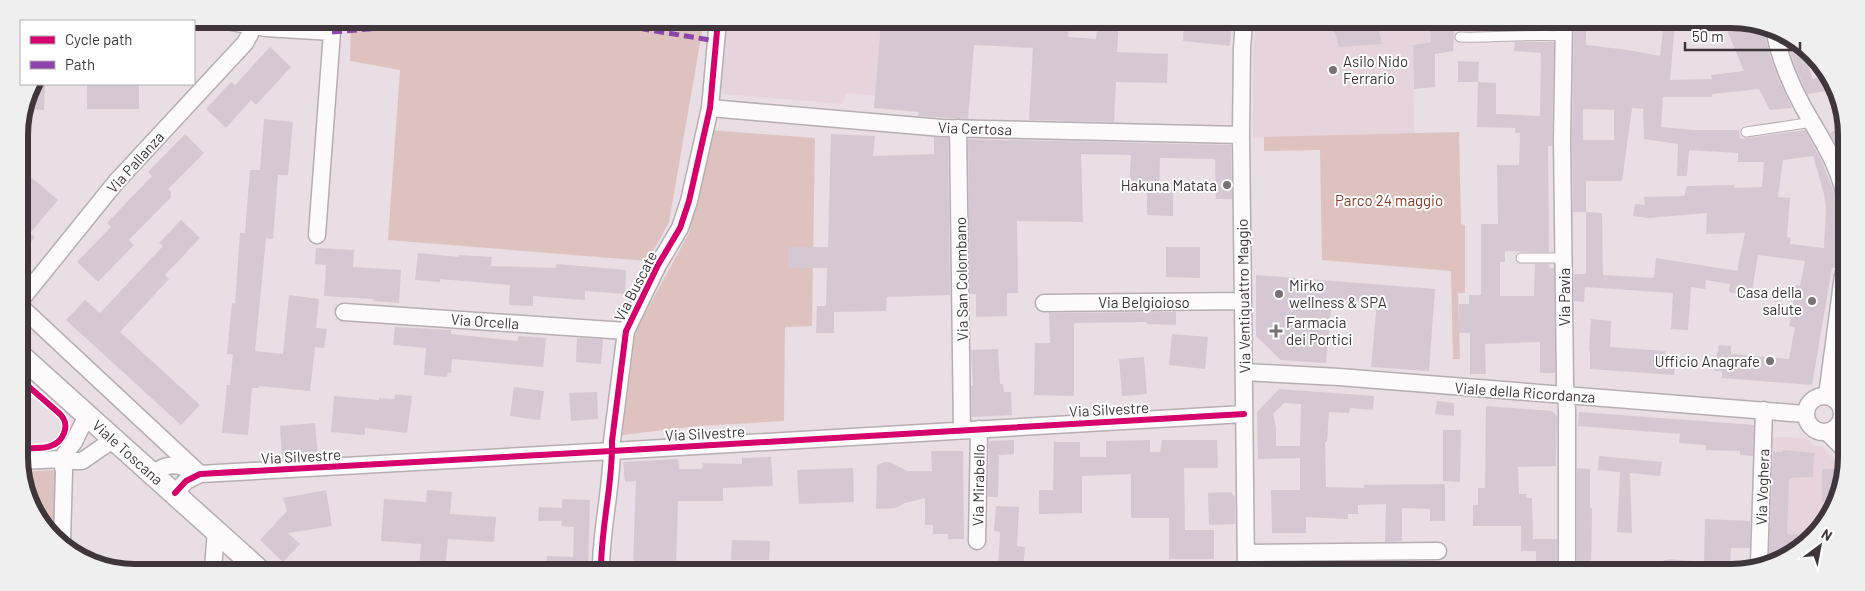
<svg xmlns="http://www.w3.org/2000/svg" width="1865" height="591" font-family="Barlow,sans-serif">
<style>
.built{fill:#e7d3dc}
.green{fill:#dec2bf}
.building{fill:#d5c8d2;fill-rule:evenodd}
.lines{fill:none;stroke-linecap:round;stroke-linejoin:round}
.service-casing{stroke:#b6aeb2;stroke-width:11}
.minor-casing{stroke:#b6aeb2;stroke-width:19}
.tertiary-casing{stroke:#b6aeb2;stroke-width:24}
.service{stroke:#fcfafb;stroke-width:9}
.minor{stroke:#fcfafb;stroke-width:16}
.tertiary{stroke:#fcfafb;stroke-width:21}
.quiet{stroke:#8e44ad;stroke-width:5;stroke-dasharray:10 5;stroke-linecap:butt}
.cycleway-casing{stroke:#fff;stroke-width:9}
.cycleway{stroke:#d6006c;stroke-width:6}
.poi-dot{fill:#7a7175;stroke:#fff;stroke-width:2}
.labels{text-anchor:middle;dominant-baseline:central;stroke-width:4;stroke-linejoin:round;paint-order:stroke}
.poi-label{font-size:15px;fill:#3e363a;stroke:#fff;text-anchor:start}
.street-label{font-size:15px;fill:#3e363a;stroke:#fff}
.park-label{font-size:15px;fill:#883b2a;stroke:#fff}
.rim{fill:none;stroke:#3e363a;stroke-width:6}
</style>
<rect width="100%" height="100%" fill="#e8dee3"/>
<path class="built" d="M726 20 881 21 875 96 847 93 842 104 724 94 719 88Z
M1256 22H1444L1443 28 1430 27 1431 42 1413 45 1414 134 1253 138V52Z
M1769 437 1806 438 1814 446H1822L1841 469 1840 490 1801 548 1766 562Z"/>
<path class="green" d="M324 19 704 20 669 222 648 261 388 240 400 70 350 61 351 22 324 21Z
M709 130 815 138 812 326 785 327 784 421 698 426 622 435 636 330 689 233Z
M1459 132 1461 224 1465 225V293H1458L1460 359H1453L1451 271 1322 260 1320 150 1264 151V137Z
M53 470 57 476 55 538 48 533 21 479V472Z"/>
<path class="building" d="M881 21H1069L1068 37 1096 39 1098 21H1119L1117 52 1168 54 1167 83 1116 82 1114 122 1029 120 1033 48 974 45 968 119 918 116 919 112 874 108Z
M1184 21H1232L1230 46 1183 41Z
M1328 22H1377L1382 44 1339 47 1336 36Z
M1516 22H1532V29L1516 30Z
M1574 22H1586V45L1628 50 1660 56 1664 23H1675L1670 80 1712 79 1711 75 1744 71 1724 23H1761L1767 27 1765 34 1769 53 1780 83 1792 108 1770 110 1759 89 1712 94V97H1663L1661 127 1694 130H1739L1740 139 1805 130 1806 131 1822 162 1835 195 1837 199 1844 202 1841 258 1838 266 1836 268H1832L1812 385 1722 378V371H1714L1719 345 1731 346V354L1789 359 1795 327 1789 326 1794 298H1792L1794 285 1800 286 1805 261 1758 255 1751 297 1729 292 1730 284 1706 280 1705 289 1691 287 1688 330 1671 329 1673 293 1585 287 1584 302 1574 301V274H1586V212H1573L1572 139ZM1632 108 1643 109 1644 139 1678 144 1677 176H1687L1689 150 1738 153V162H1764L1762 187 1734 188V185L1687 186 1684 196 1644 197 1645 205 1635 204 1633 216 1648 218 1707 213 1706 234 1745 233 1737 271 1656 258 1654 278 1603 275 1602 213 1586 212V181H1622ZM1583 109 1614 110V140H1583ZM1813 156 1824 194 1826 209 1824 248 1790 244 1791 238 1787 237 1790 198 1778 197 1783 160Z
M1430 27 1454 29 1453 51 1435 54V87L1414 89 1413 45 1431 42Z
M1786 39 1802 49 1813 79 1826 76 1833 90 1807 94 1795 66Z
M1515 42H1554L1552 146H1548L1549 252 1505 251V262H1500V296H1534L1535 264H1549L1550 268H1554L1555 373H1540V342L1485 344 1486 374H1470V333H1459V304H1469V295H1481V224H1498L1497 165H1519L1520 133H1515V128L1477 127 1478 82 1496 83V114L1540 116 1541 53 1514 51Z
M270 47 291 67 256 105 251 100 226 128 206 109 231 82 235 85Z
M1458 61 1479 62 1478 82H1458Z
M31 84H45L44 110 24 109Z
M87 84H139V109H87Z
M264 119 293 122 288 175H278L273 239 266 238 255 351 283 354 289 295 319 299 316 328 327 329 324 348 315 347 310 391 259 386V388H252L248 435 222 433 227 385H230L233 354H227L232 303 235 304 240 233H245L250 170H260Z
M1839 128 1844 135V161L1830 133Z
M185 134 204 153 168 189 171 192V197L129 240 134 245 98 282 77 262 111 227 107 223 152 176 148 172Z
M831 134 875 136 873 156 934 154V137L948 138 950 295 887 297 886 311 834 312V333H816L817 306H826L827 268H788V247H828Z
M968 139 1231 145 1232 199H1216L1215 159 1160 158 1159 192 1173 193V216L1147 215V188L1129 187 1131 155 1081 154 1083 222 1017 221 1018 293H1007V316L976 317V294H970Z
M19 167 58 200 30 233 35 237 20 255Z
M181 220 200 238 165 275 169 279 120 332 200 405 181 425 66 320 85 300 100 313 163 246 159 243Z
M1166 247H1200V278L1166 277Z
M316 248 354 250 353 267 401 270 399 303 373 301V299L324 296 326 265 315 264Z
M418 253 459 257V255L492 257 491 266 556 268V264L626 270 625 294 585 291V300L533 296V306L509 305 510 285 440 279V282L415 280Z
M1256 275 1435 289 1429 371 1371 367 1377 302 1332 299 1326 363 1281 360 1256 336Z
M1176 312V325L1147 324V322L1074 323V396L1034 395 1035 343H1050L1049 313Z
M1591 319 1611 321 1610 347 1665 351 1666 359 1675 360 1674 375 1590 369V351H1589Z
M395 327 451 330V334L518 341V336L546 338 543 367 452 359 451 373 448 372 447 377 424 375 426 348 393 345Z
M1172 334 1208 337 1205 369 1169 365Z
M577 338 603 339 601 364 576 362Z
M998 349 1000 384H1003L1004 392H1011L1012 415 972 417 971 386H973L971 350Z
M1144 357 1147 394 1122 396 1119 359Z
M514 387 544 391 540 420 510 416Z
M1279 389 1374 396 1373 410 1350 408 1349 413 1329 412 1327 442H1325L1326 487 1364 488V485L1445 484V521H1430V509L1402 508V541L1385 542 1386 504 1358 505V514H1348V519L1306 517V533H1272L1271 490H1300V458L1258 459 1257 412ZM1284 403 1301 404 1300 446H1276V428L1273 414Z
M597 392 598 419 571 421 569 393Z
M395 394 412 396 407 433 365 428V435L331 432 334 396 379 400V398L394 399Z
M1437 401 1454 403V416L1435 414Z
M1486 406 1552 411 1557 416 1556 466 1518 467 1519 494H1526V498H1532L1533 539H1557V572H1536V551H1521V526H1473V505H1478V488H1485Z
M1579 412 1754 425 1753 456 1740 455V451L1706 450V445L1679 443 1680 434 1578 426Z
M315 423 318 455 282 458 280 426Z
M1443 430H1461L1460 482 1443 481Z
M1014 440V454L999 455 998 497H988L989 441Z
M1150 440V452H1160L1162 440H1217L1218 468H1184L1185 530H1214V559H1169V518H1131V474L1082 476V513L1039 514V490H1053L1054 442H1080V457H1106V441Z
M1783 450 1814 453 1813 477 1789 478 1787 534 1810 535 1801 548 1769 560 1773 452H1783Z
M931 451H963L964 539H948V534H933V525H925V498L905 503 896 508 876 509 877 465 885 462H890L907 471H932Z
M1599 456 1662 462 1660 476 1630 473 1632 533 1617 532 1620 472 1598 470Z
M771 457 773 486 723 488V501H678L676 566 633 565 636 481 625 482 623 462 678 459 679 469H702L703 463 742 464V458Z
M853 468 854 502 799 504 797 470Z
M1577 468 1590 469V508H1592L1591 572H1577Z
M1822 469H1841L1840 490 1832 502H1822Z
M326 490 332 526 288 533 300 544 283 562 260 540 287 511 283 498Z
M427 490 452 492 450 514 496 517 494 542 448 539 445 569H419L421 544 381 541 384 499 426 502Z
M1231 492 1235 497V524L1209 525 1208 493Z
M562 499 590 500 588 569H546L547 556 573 557 574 527 561 526 562 521H538L539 507 562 508Z
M996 506 1019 507 1017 546 1025 547 1023 570H998L1000 532 994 531Z
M1705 519 1750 521V548H1731L1730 572H1637V567L1670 559 1704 562Z
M732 540 770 541 769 560H731Z
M1417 561V571H1368L1367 562Z
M1302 562H1344V571H1302Z"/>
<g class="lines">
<defs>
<path id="service" d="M1460 37C1495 38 1529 34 1563 36
M1746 132 1813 122
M1521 258H1564"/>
<path id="minor" d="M214 19 266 28 332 32 317 235
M1244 21 1242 48 1241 135 1246 571
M1564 22 1562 139 1565 384 1567 409V572
M1775 32C1778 54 1791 85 1802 105 1818 134 1836 159 1844 192
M710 108 942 128 1241 135
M958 128 962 430
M20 301 116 182 245 43 250 34 252 26
M1044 303 1243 301
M20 306 200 474
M344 312 626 331
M1244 372 1339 377 1805 414
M1806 414a18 18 0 1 1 36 0a18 18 0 1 1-36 0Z
M1827 396 1843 275
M1827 432 1842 447
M61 459 64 471 62 542
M61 459 74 442 87 415
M21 461 61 459 74 461H82L114 439
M153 474C166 462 178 464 194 471
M175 493 186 481 200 474 612 451 1244 414
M977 541 979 429
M1246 553 1438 551
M1759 564 1764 410
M213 568 216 531
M601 569C601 526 613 484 612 441L626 331 658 265 680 228 689 201 710 108 718 20"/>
<path id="tertiary" d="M20 355 258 569"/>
</defs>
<use href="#service" class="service-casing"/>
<use href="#minor" class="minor-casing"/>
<use href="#tertiary" class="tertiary-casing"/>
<use href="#service" class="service"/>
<use href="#minor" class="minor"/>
<use href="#tertiary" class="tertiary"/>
<path class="quiet" d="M565 20 625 26 716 41
M332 32 480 20"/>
<defs>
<path id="cycleway" d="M20 379 60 414C65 419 67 426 64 433 58 451 36 448 21 448
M175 493 186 481 200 474 612 451 1244 414
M601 569C601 526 613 484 612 441L626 331 658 265 680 228 689 201 710 108 718 20"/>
</defs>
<use href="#cycleway" class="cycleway-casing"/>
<use href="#cycleway" class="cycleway"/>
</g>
<g class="poi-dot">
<circle cx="1333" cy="70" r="5"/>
<circle cx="1227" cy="185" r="5"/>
<circle cx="1279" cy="294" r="5"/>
<circle cx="1812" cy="301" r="5"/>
<path d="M1273.5 323.5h5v5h5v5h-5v5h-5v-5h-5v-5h5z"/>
<circle cx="1770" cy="361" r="5"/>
</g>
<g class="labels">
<g class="poi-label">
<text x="1343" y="61">Asilo Nido<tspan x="1343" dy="17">Ferrario</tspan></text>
<text x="1217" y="185" text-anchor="end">Hakuna Matata</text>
<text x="1289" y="285">Mirko<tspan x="1289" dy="17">wellness &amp; SPA</tspan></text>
<text x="1802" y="292" text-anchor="end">Casa della<tspan x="1802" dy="17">salute</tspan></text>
<text x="1286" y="322">Farmacia<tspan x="1286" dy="17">dei Portici</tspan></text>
<text x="1760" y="361" text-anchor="end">Ufficio Anagrafe</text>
</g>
<g class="street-label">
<text transform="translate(975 128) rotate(2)">Via Certosa</text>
<text transform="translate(135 162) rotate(-48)">Via Pallanza</text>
<text transform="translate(961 279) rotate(-91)">Via San Colombano</text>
<text transform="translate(635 286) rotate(-63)">Via Buscate</text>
<text transform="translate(1243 296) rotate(-91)">Via Ventiquattro Maggio</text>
<text transform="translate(1564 297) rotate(-90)">Via Pavia</text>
<text x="1144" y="302">Via Belgioioso</text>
<text transform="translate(485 321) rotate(4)">Via Orcella</text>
<text transform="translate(1525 392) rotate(4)">Viale della Ricordanza</text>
<text transform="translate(1109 409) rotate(-3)">Via Silvestre</text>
<text transform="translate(705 433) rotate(-3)">Via Silvestre</text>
<text transform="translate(128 452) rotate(42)">Viale Toscana</text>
<text transform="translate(301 456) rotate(-3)">Via Silvestre</text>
<text transform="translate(978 485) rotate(-89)">Via Mirabello</text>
<text transform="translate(1762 487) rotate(-88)">Via Voghera</text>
</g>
<g class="park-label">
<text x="1389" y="200">Parco 24 maggio</text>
</g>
</g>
<path d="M0 0H1865V591H0ZM135 28H1731A107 107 0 0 1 1838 135V457A107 107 0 0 1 1731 564H135A107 107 0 0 1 28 457V135A107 107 0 0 1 135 28Z" fill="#f0efef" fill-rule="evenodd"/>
<path class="rim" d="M135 28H1731A107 107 0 0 1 1838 135V457A107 107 0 0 1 1731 564H135A107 107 0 0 1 28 457V135A107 107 0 0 1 135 28Z"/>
<rect x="20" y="20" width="175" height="65" fill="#ffffff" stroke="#b2afb0"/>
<rect x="30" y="36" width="25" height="8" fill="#d6006c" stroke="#b2afb0"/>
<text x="65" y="45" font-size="15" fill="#3e363a">Cycle path</text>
<rect x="30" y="61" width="25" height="8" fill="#8e44ad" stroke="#b2afb0"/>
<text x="65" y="70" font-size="15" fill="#3e363a">Path</text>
<g transform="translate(1820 546) rotate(32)" stroke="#ffffff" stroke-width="4" paint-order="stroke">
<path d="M0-4L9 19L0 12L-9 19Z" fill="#3e363a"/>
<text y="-8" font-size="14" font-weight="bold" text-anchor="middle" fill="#3e363a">N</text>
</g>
<path d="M1685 42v8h115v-8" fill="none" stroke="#3e363a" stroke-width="2.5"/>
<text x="1692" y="42" font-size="15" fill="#3e363a" stroke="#ffffff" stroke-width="4" paint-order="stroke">50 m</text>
</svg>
